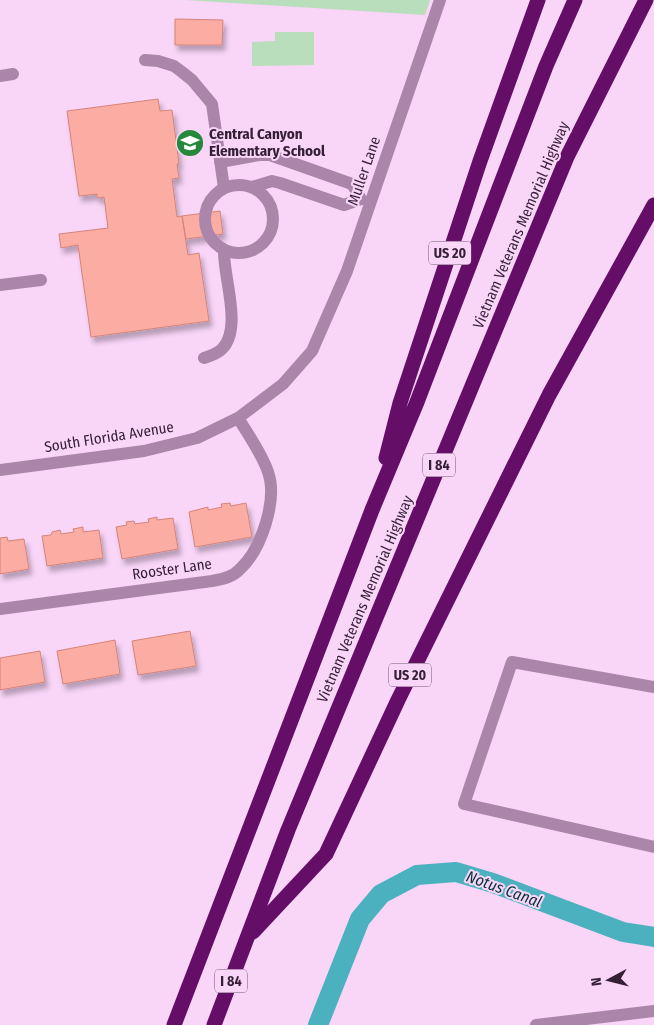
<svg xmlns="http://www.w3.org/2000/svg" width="654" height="1025" font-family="'Fira Sans Condensed',sans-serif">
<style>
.green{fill:#b9debb}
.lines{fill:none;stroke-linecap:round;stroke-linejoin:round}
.canal{stroke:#4cb1be;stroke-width:20}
.building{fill:#fbada3;stroke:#d3847b;filter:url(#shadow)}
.minor{stroke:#ac85ab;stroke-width:12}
.highway{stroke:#650e67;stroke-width:15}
.labels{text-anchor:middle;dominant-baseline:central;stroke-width:4;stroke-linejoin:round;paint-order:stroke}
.shield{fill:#f9d5f8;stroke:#705670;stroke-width:1}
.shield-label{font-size:14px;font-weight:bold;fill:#351f35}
.poi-label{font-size:15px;font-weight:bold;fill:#351f35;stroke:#f9d5f8;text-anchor:start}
.street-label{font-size:15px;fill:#351f35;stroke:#f9d5f8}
.water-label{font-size:16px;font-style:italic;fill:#013338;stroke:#f9d5f8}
</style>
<defs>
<filter id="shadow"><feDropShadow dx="3" dy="5.5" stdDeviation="2.5" flood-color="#0004"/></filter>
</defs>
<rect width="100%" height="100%" fill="#f9d5f8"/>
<path class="green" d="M185 0H430L425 15Z
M275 32H314V65L252 66V42L275 41Z"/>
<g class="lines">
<path class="canal" d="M318 1025 360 919 381 894 417 875 456 872 493 883 623 932 654 937"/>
</g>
<path class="building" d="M175 19 223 20 222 45H175Z
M158 99 160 111 172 110 179 164H177L179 178 172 179 177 217 182 216 188 255 199 253 209 321 91 337 78 245 61 248 59 234 108 228 104 197 97 198V194L79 196 67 111Z
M220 211 223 234 186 239 182 216Z
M230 503 231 506 246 503 252 537 195 547 189 512 208 507V510L222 507 221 504Z
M157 517V520L173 518 178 549 122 559 116 527 127 525 126 522 134 521 135 524 149 522 148 519Z
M83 527V532L99 530 103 558 47 566 42 536 51 535 52 532 60 530 61 534 74 532 73 529Z
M7 537 8 541 24 539 29 569 0 574V538Z
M190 631 196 666 138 675 132 641Z
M115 640 120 674 63 684 57 651Z
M40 651 45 682 0 690V658Z"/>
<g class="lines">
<path class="minor" d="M145 60 158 61 174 66 182 72 192 80 212 104 224 188
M0 76 13 74
M220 162 259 155H270L352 184 361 199 344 205 280 183 272 181 252 187
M205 219a34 34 0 1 1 68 0a34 34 0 1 1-68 0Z
M0 285 41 280
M204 358C210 356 217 354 222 349 243 328 223 277 224 250
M0 470 144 451 197 438 238 418 283 384 312 351 347 271 440 0
M0 609 212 581C223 579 233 577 240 569 261 550 278 500 268 472 262 454 248 434 238 418
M654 687 512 662 464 804 654 847
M536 1025 654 1011"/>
<path class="highway" d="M386 458 400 403 480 161 538 0
M253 932 326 854 398 700 549 395 654 205
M174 1025 372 510 417 402 546 66 575 0
M214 1025 288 830 567 157 646 0"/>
</g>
<defs>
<symbol id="school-disc" viewBox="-11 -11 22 22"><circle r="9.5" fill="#26883b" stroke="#f9d5f8"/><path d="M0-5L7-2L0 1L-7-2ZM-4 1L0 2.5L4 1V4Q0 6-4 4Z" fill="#fff"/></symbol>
</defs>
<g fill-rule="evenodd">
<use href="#school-disc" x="174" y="127" width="32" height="32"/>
</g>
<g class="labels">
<g class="shield">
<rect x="429" y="241.5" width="42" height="23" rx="4"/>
<rect x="423" y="453.5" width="32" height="23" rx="4"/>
<rect x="389" y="663.5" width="42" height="23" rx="4"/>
<rect x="215" y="969.5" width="32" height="23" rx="4"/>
</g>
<g class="shield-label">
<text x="450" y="253">US 20</text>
<text x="439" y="465">I 84</text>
<text x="410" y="675">US 20</text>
<text x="231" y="981">I 84</text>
</g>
<g class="poi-label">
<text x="209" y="134">Central Canyon<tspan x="209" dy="17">Elementary School</tspan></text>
</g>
<g class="street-label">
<text transform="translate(364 171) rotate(-71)">Muller Lane</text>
<text transform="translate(521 225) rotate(-67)">Vietnam Veterans Memorial Highway</text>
<text transform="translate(109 437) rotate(-9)">South Florida Avenue</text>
<text transform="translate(172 569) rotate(-8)">Rooster Lane</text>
<text transform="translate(365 599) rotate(-67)">Vietnam Veterans Memorial Highway</text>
</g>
<g class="water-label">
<text transform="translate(504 889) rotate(20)">Notus Canal</text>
</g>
</g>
<g transform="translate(609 980) rotate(263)" stroke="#f9d5f8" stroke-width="4" paint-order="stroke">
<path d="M0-4L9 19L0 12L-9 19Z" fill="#351f35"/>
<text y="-8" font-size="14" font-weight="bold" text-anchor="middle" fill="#351f35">N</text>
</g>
</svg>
